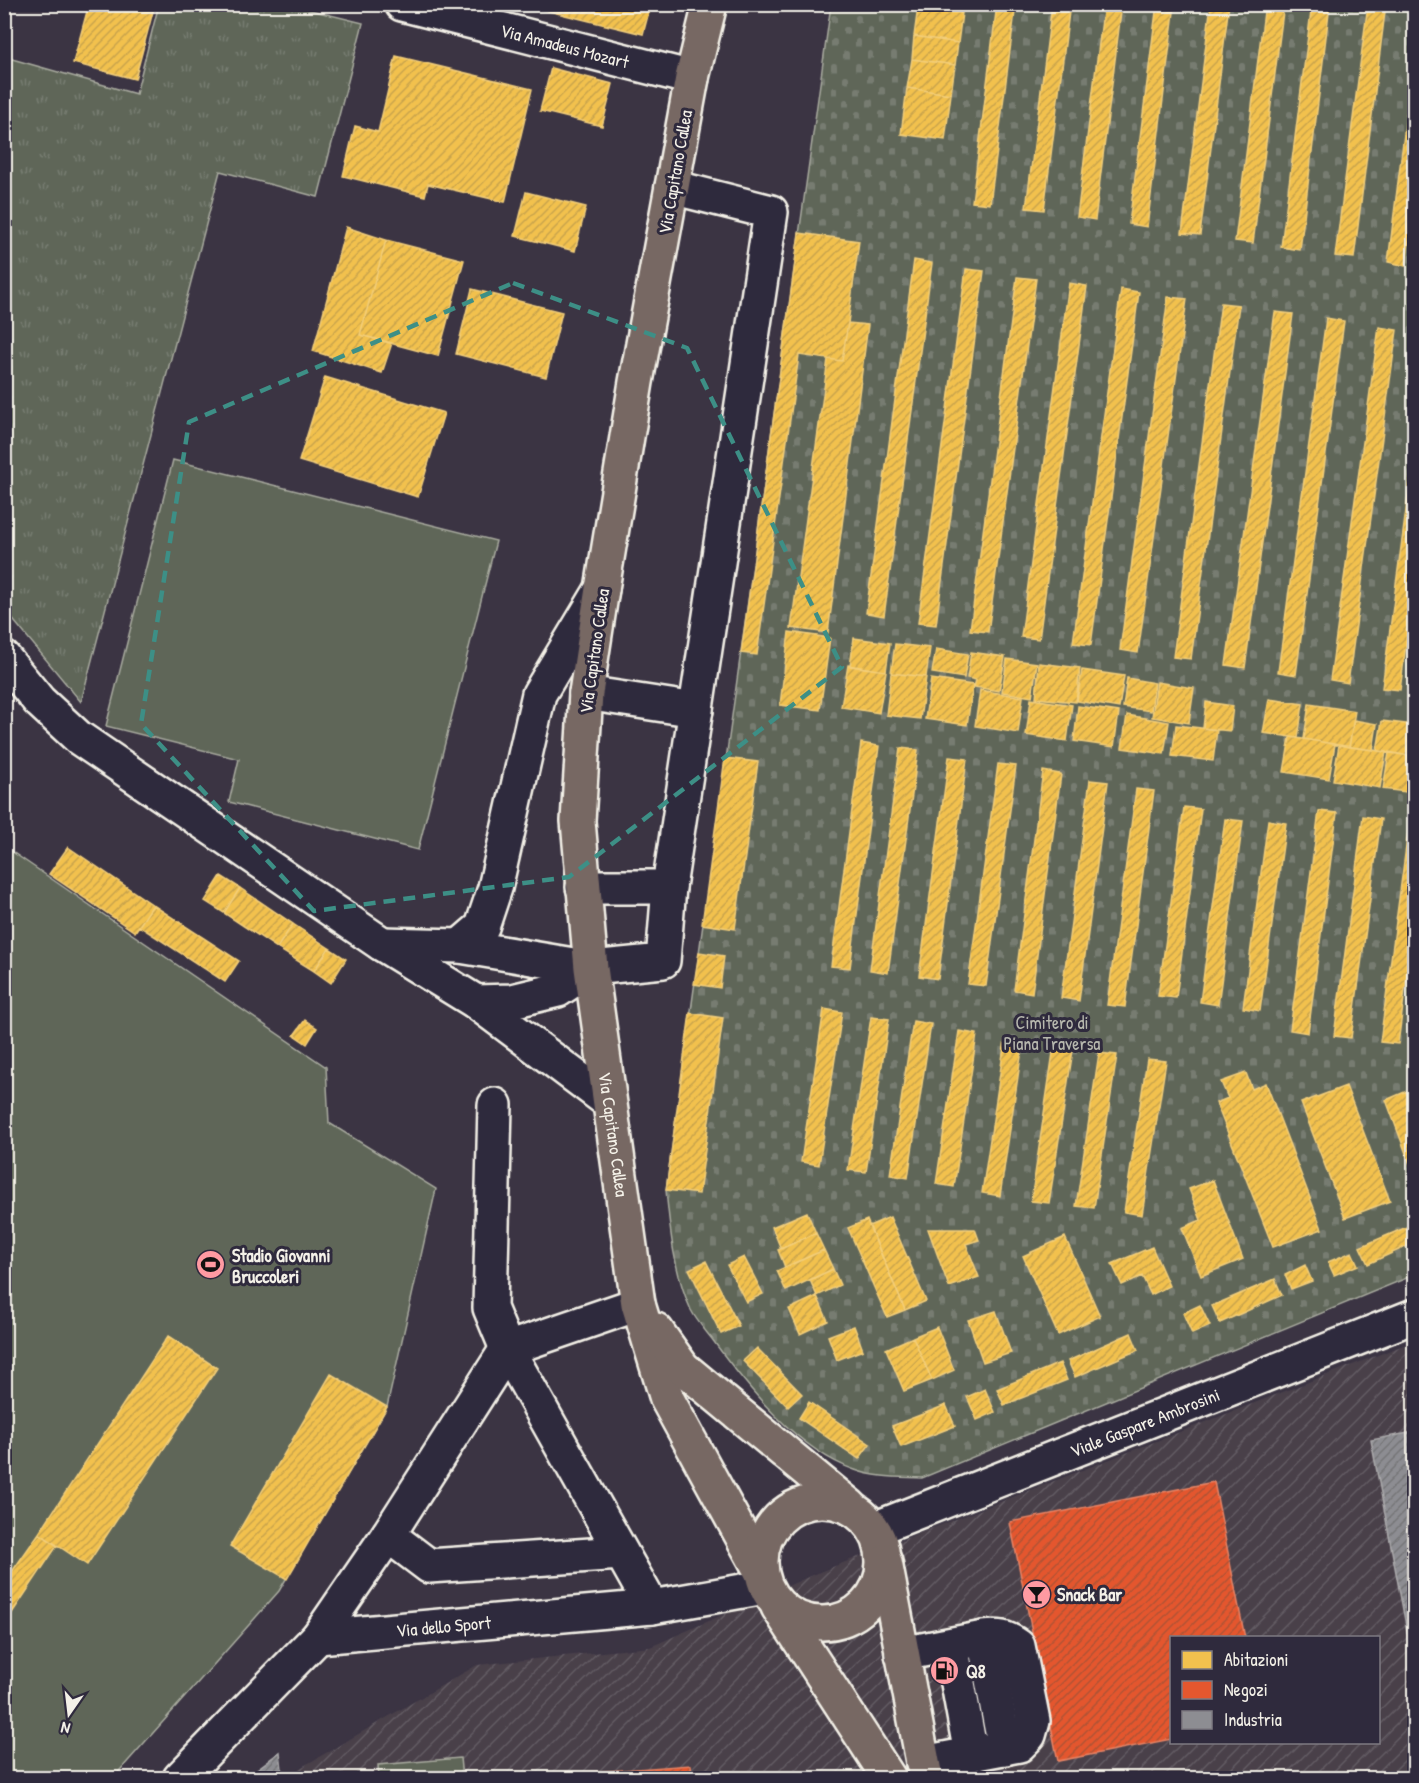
<svg xmlns="http://www.w3.org/2000/svg" width="1419" height="1783" font-family="'Patrick Hand',sans-serif">
<style>
.industrial{fill:url(#industrial-furrows);fill-rule:evenodd}
.grass{fill:url(#grass-tufts);stroke:#aaaca0;stroke-width:1.5}
.cemetery{fill:url(#cemetery-stones);stroke:#aaaca0;stroke-width:1.5}
.pitch{fill:#5f6659;stroke:#aaaca0;stroke-width:1.5}
.homes{fill:url(#homes-hatch);stroke:#f3cf7c;stroke-width:1.5}
.shops{fill:url(#shops-hatch);stroke:#e98566;stroke-width:1.5}
.industry{fill:url(#industry-hatch);stroke:#acabac;stroke-width:1.5}
.lines{fill:none;stroke-linecap:round;stroke-linejoin:round}
.minor-casing{stroke:#f4f1e8;stroke-width:38}
.major-casing{stroke:#f4f1e8;stroke-width:38}
.minor{stroke:#2f2a3d;stroke-width:33}
.major{stroke:#776864;stroke-width:33}
.marked{fill:none;stroke:#3d8f86;stroke-width:4.5;stroke-dasharray:12 8;stroke-linejoin:round}
.labels{text-anchor:middle;dominant-baseline:central;stroke-width:6;stroke-linejoin:round;paint-order:stroke}
.street-label{font-size:18px;fill:#f4f1e8;stroke:#2f2a3d}
.park-label{font-size:18px;fill:#b8b9af;stroke:#2f2a3d}
.poi-label{font-size:18px;font-weight:bold;fill:#f4f1e8;stroke:#2f2a3d;text-anchor:start}
</style>
<defs>
<pattern id="industrial-furrows" width="10" height="10" patternUnits="userSpaceOnUse" patternTransform="scale(1.5)"><rect width="10" height="10" fill="#49404a"/><path d="M-1 1l2-2M0 10L10 0M9 11l2-2" fill="none" stroke="#645c64"/></pattern>
<pattern id="grass-tufts" width="24" height="20" patternUnits="userSpaceOnUse" patternTransform="scale(1.5)"><rect width="24" height="20" fill="#5f6659"/><path d="M3 7l-1-3M5 7V3M7 7l1-3M15 17l-1-3M17 17v-4M19 17l1-3" fill="none" stroke="#777c71"/></pattern>
<pattern id="cemetery-stones" width="16" height="16" patternUnits="userSpaceOnUse" patternTransform="scale(1.5)"><rect width="16" height="16" fill="#5f6659"/><path d="M2 7V4a2 2 0 0 1 4 0v3zM10 15v-3a2 2 0 0 1 4 0v3z" fill="#777c71"/></pattern>
<pattern id="homes-hatch" width="6" height="6" patternUnits="userSpaceOnUse" patternTransform="scale(1.5)"><rect width="6" height="6" fill="#f2c14e"/><path d="M-1 1l2-2M0 6l6-6M5 7l2-2" fill="none" stroke="#c8a34c"/></pattern>
<pattern id="shops-hatch" width="6" height="6" patternUnits="userSpaceOnUse" patternTransform="scale(1.5)"><rect width="6" height="6" fill="#e4572e"/><path d="M-1 1l2-2M0 6l6-6M5 7l2-2" fill="none" stroke="#ae5236"/></pattern>
<pattern id="industry-hatch" width="6" height="6" patternUnits="userSpaceOnUse" patternTransform="scale(1.5)"><rect width="6" height="6" fill="#8d8d92"/><path d="M-1 1l2-2M0 6l6-6M5 7l2-2" fill="none" stroke="#757577"/></pattern>
</defs>
<rect width="100%" height="100%" fill="#3b3443"/>
<filter id="ink" filterUnits="userSpaceOnUse"><feTurbulence type="fractalNoise" baseFrequency=".0167" numOctaves="2"/><feDisplacementMap in="SourceGraphic" scale="12" xChannelSelector="R" yChannelSelector="G"/><feConvolveMatrix kernelMatrix="1 2 1 2 8 2 1 2 1" color-interpolation-filters="sRGB"/></filter>
<g filter="url(#ink)">
<path class="industrial" d="M1414 1341V1778H283L477 1665 650 1647 817 1573ZM1172 1638H1378V1742H1172Z"/>
<path class="grass" d="M159 4 290 5 363 23 318 197 220 171 81 702 5 610V57L136 94Z"/>
<path class="cemetery" d="M831 5H1414V1275L922 1478C899 1477 876 1478 855 1470 797 1450 747 1387 712 1339 705 1330 696 1320 691 1310 674 1273 670 1230 666 1190Z"/>
<path class="pitch" d="M173 460 496 541 418 850 229 802 239 759 106 726Z
M5 847 326 1067 329 1123 436 1189 387 1407 279 1591 113 1778H5Z
M460 1758 462 1778H379L378 1765Z"/>
<path class="homes" d="M89 4H155L135 79 73 63Z
M520 4H651L643 34Z
M997 4H1016L990 204 972 202Z
M1052 4H1070L1044 210 1026 208Z
M1104 4H1122L1095 220 1077 217Z
M1157 4H1175L1147 227 1129 224Z
M1211 4H1229L1200 235 1182 233Z
M1265 4H1284L1253 243 1235 241Z
M1312 4H1330L1300 250 1281 247Z
M1368 4H1386L1354 258 1335 256Z
M918 7 962 13 958 43 914 36Z
M914 36 958 43 955 65 912 59Z
M1414 54V200L1406 266 1388 262Z
M396 56 532 89 505 202 428 184 425 196 343 176 355 126 378 132Z
M912 59 955 65 951 94 907 88Z
M551 68 613 84 602 126 540 111Z
M907 88 951 94 945 140 901 134Z
M526 192 586 207 575 251 515 236Z
M346 227 386 240 360 335 392 343 382 373 313 351Z
M799 233 859 241 848 323 842 361 799 355 757 655 741 653Z
M386 240 464 260 438 356 360 335Z
M914 260 932 263 884 616 866 613Z
M966 269 984 271 936 625 918 623Z
M1017 277 1036 279 988 632 970 630Z
M1069 283 1087 286 1039 639 1021 637Z
M472 289 562 312 546 377 456 354Z
M1121 289 1139 292 1091 645 1073 643Z
M1168 297 1187 299 1138 653 1120 650Z
M1221 303 1239 305 1191 659 1173 657Z
M1275 312 1293 314 1245 668 1226 665Z
M1326 318 1344 321 1296 675 1278 672Z
M848 323 868 325 828 633 791 628 828 359 842 361Z
M1379 327 1397 330 1348 683 1330 680Z
M325 377 444 413 418 497 299 461Z
M1414 451V586L1400 690 1382 688Z
M789 632 830 638 820 710 780 705Z
M854 638 890 643 886 671 850 666Z
M895 644 930 648 926 677 891 673Z
M936 649 968 654 964 678 932 673Z
M971 652 1005 657 999 691 974 687 976 680 967 678Z
M1007 659 1037 663 1032 697 1002 692Z
M1039 663 1080 668 1076 702 1036 698Z
M848 665 886 671 879 713 841 707Z
M1082 670 1124 676 1119 708 1077 701Z
M891 673 926 677 920 719 886 715Z
M1127 678 1155 683 1151 711 1123 707Z
M931 679 973 685 967 725 925 719Z
M1157 682 1194 688 1189 723 1152 717Z
M980 690 1023 697 1018 733 975 726Z
M1031 699 1072 705 1067 741 1026 735Z
M1269 699 1303 704 1298 738 1263 733Z
M1206 702 1233 706 1230 731 1203 728Z
M1309 704 1355 711 1349 747 1304 739Z
M1078 706 1119 712 1114 747 1074 741Z
M1127 715 1169 722 1164 754 1122 748Z
M1354 720 1377 724 1373 750 1349 747Z
M1382 721 1413 725 1409 756 1377 751Z
M1176 725 1217 730 1213 761 1172 756Z
M1290 737 1335 744 1329 779 1284 772Z
M861 743 879 746 850 968 831 966Z
M1339 745 1386 752 1380 788 1333 780Z
M900 748 918 750 888 973 870 970Z
M1389 752 1414 757V793L1383 789Z
M949 757 967 759 938 979 919 976Z
M725 758 758 762 735 929 702 924Z
M998 764 1016 766 986 986 968 984Z
M1043 771 1061 774 1032 993 1014 990Z
M1090 780 1108 782 1079 1001 1061 998Z
M1136 789 1154 791 1125 1007 1107 1005Z
M1184 807 1201 809 1176 998 1158 996Z
M1319 811 1337 813 1308 1033 1290 1030Z
M1363 816 1381 819 1351 1038 1334 1036Z
M1225 819 1243 821 1218 1005 1200 1002Z
M1268 820 1286 823 1260 1011 1243 1008Z
M1409 824H1414V921L1398 1044 1380 1042Z
M68 847 153 905 135 932 49 874Z
M221 876 240 888 224 913 205 901Z
M240 888 293 924 277 948 224 913Z
M153 905 239 961 225 982 139 926Z
M293 924 329 948 314 971 277 948Z
M329 948 346 959 331 983 314 971Z
M699 952 724 956 720 988 694 984Z
M824 1009 842 1012 819 1165 801 1162Z
M690 1013 723 1018 699 1194 666 1190Z
M871 1017 889 1019 866 1172 848 1170Z
M305 1020 317 1028 307 1044 294 1035Z
M913 1021 931 1024 908 1178 890 1175Z
M959 1031 977 1034 954 1187 936 1184Z
M1005 1040 1023 1043 1000 1196 982 1193Z
M1054 1046 1073 1050 1049 1203 1031 1201Z
M1099 1053 1117 1055 1094 1208 1076 1206Z
M1147 1059 1166 1061 1142 1215 1124 1212Z
M1246 1073 1252 1089 1266 1083 1322 1229 1273 1247 1216 1103 1228 1098 1221 1082Z
M1346 1086 1390 1201 1345 1218 1301 1103Z
M1407 1091 1412 1103 1414 1101V1175L1386 1100Z
M1213 1180 1243 1259 1201 1276 1182 1228 1201 1220 1189 1189Z
M807 1212 816 1233 781 1249 772 1227Z
M890 1217 926 1301 905 1310 869 1226Z
M867 1220 905 1310 887 1317 848 1228Z
M1414 1224V1243L1368 1264 1360 1247Z
M928 1229H975L979 1240 966 1244 979 1277 949 1287Z
M816 1233 824 1250 785 1267 778 1250Z
M1065 1237 1100 1316 1058 1335 1023 1256Z
M1152 1247 1169 1286 1151 1295 1142 1276 1122 1285 1112 1264Z
M824 1250 833 1269 786 1291 777 1271Z
M1352 1252 1358 1265 1334 1275 1328 1262Z
M744 1257 763 1294 746 1302 727 1265Z
M706 1261 739 1326 721 1334 689 1269Z
M1305 1265 1312 1281 1291 1289 1285 1275Z
M833 1269 840 1285 817 1296 810 1280Z
M1275 1279 1282 1295 1220 1323 1212 1306Z
M817 1296 828 1321 800 1334 789 1309Z
M1200 1305 1210 1326 1192 1334 1183 1313Z
M996 1311 1011 1353 983 1362 968 1320Z
M854 1326 863 1350 837 1360 828 1336Z
M937 1327 954 1370 932 1380 913 1337Z
M1131 1333 1138 1350 1075 1377 1068 1361Z
M168 1336 217 1368 87 1565 39 1533Z
M913 1337 932 1380 904 1391 886 1349Z
M757 1348 802 1394 788 1407 743 1361Z
M1060 1363 1067 1380 1004 1405 997 1389Z
M331 1374 387 1407 287 1579 230 1546Z
M985 1389 995 1412 977 1420 967 1397Z
M809 1402 870 1444 859 1459 799 1418Z
M946 1405 955 1426 901 1447 892 1426Z
M39 1533 57 1546 4 1625V1583Z"/>
<path class="shops" d="M1214 1482 1245 1638H1172V1739L1058 1761 1010 1522Z
M691 1765 692 1778H513Z"/>
<path class="industry" d="M1414 1432V1668L1371 1440Z
M280 1752 283 1778H245Z"/>
<g class="lines">
<defs>
<g id="minor">
<path id="s1" d="M402 4 692 78"/>
<path d="M4 658 39 701 79 738 382 944 476 1002 608 1101"/>
<path d="M586 693 696 710"/>
<path d="M583 887H669"/>
<path d="M382 944 460 946 591 968 663 961 669 887 771 212 672 187"/>
<path d="M460 946 482 927 495 888 539 694 602 589"/>
<path d="M476 1002 512 1001 558 990 591 968"/>
<path d="M495 1105 490 1308 507 1349 652 1607"/>
<path id="s2" d="M874 1529 1414 1316"/>
<path d="M388 1535 429 1566 621 1553"/>
<path id="s3" d="M318 1637 652 1607 765 1587"/>
<path d="M984 1638 1005 1748"/>
<path d="M951 1645 971 1754"/>
<path d="M902 1654 984 1638C998 1636 1006 1637 1018 1646L1033 1721 1029 1735 1019 1745 923 1763"/>
<path d="M180 1778 318 1637 388 1535 507 1349 638 1304"/>
</g>
<g id="major">
<path id="s4" d="M710 4 692 78 636 382 602 589 586 693 578 821 591 968 638 1304 667 1399 761 1571"/>
<path d="M656 1330 683 1368 850 1506"/>
<circle cx="822" cy="1562" r="61"/>
<path d="M885 1562 926 1778"/>
<path d="M778 1607 889 1778"/>
</g>
</defs>
<use href="#minor" class="minor-casing"/>
<use href="#major" class="major-casing"/>
<use href="#minor" class="minor"/>
<use href="#major" class="major"/>
</g>
</g>
<path class="marked" d="M513 283 687 348 842 667 569 877 314 911 141 724 189 422Z"/>
<defs>
<symbol id="stadium-disc" viewBox="-11 -11 22 22"><circle r="9.5" fill="#ff9aa2" stroke="#2f2a3d"/><path d="M0-5a6.5 5 0 1 0 0 10a6.5 5 0 1 0 0-10ZM-3.5-1.8h7v3.6h-7Z" fill="#111"/></symbol>
<symbol id="bar-disc" viewBox="-11 -11 22 22"><circle r="9.5" fill="#ff9aa2" stroke="#2f2a3d"/><path d="M-6-5H6L.8 .8V4.5H3.5V6h-7V4.5H-.8V.8Z" fill="#111"/></symbol>
<symbol id="fuel-disc" viewBox="-11 -11 22 22"><circle r="9.5" fill="#ff9aa2" stroke="#2f2a3d"/><path d="M-5.5-6h7V0h2V4h1.3V-2.5L3-4.5l.8-.8L6-3V5H2.5V1h-1V6h-7ZM-4.2-4.7v3.2H.2V-4.7Z" fill="#111"/></symbol>
</defs>
<g fill-rule="evenodd">
<use href="#stadium-disc" x="194" y="1248" width="33" height="33"/>
<use href="#bar-disc" x="1020" y="1578" width="33" height="33"/>
<use href="#fuel-disc" x="928" y="1654" width="33" height="33"/>
</g>
<g class="labels">
<g class="street-label">
<text stroke="none"><textPath href="#s1" startOffset="168">Via Amadeus Mozart</textPath></text>
<text transform="translate(675 172) rotate(-80)">Via Capitano Callea</text>
<text transform="translate(594 651) rotate(-82)">Via Capitano Callea</text>
<text stroke="none"><textPath href="#s4" startOffset="1144">Via Capitano Callea</textPath></text>
<text stroke="none"><textPath href="#s2" startOffset="291">Viale Gaspare Ambrosini</textPath></text>
<text stroke="none"><textPath href="#s3" startOffset="126">Via dello Sport</textPath></text>
</g>
<g class="park-label">
<text x="1052" y="1022">Cimitero di<tspan x="1052" dy="21">Piana Traversa</tspan></text>
</g>
<g class="poi-label">
<text x="232" y="1255">Stadio Giovanni<tspan x="232" dy="21">Bruccoleri</tspan></text>
<text x="1057" y="1594">Snack Bar</text>
<text x="966" y="1671">Q8</text>
</g>
</g>
<rect width="1419" height="1783" fill="none" stroke="#2f2a3d" stroke-width="24"/>
<rect x="12" y="12" width="1395" height="1759" fill="none" stroke="#f4f1e8" stroke-width="2" filter="url(#ink)"/>
<rect x="1170" y="1636" width="210" height="108" fill="#2f2a3d" stroke="#7e7a81" stroke-width="1.5"/>
<rect x="1182" y="1651" width="30" height="18" fill="#f2c14e" stroke="#7e7a81" stroke-width="1.5"/>
<text x="1224" y="1666" font-size="18" fill="#f4f1e8">Abitazioni</text>
<rect x="1182" y="1681" width="30" height="18" fill="#e4572e" stroke="#7e7a81" stroke-width="1.5"/>
<text x="1224" y="1696" font-size="18" fill="#f4f1e8">Negozi</text>
<rect x="1182" y="1711" width="30" height="18" fill="#8d8d92" stroke="#7e7a81" stroke-width="1.5"/>
<text x="1224" y="1726" font-size="18" fill="#f4f1e8">Industria</text>
<g transform="translate(69 1714) rotate(194)" stroke="#2f2a3d" stroke-width="4.5" paint-order="stroke">
<path d="M0-4.5L10 22L0 15L-10 22Z" fill="#f4f1e8"/>
<text y="-9" font-size="16" font-weight="bold" text-anchor="middle" fill="#f4f1e8">N</text>
</g>
</svg>
